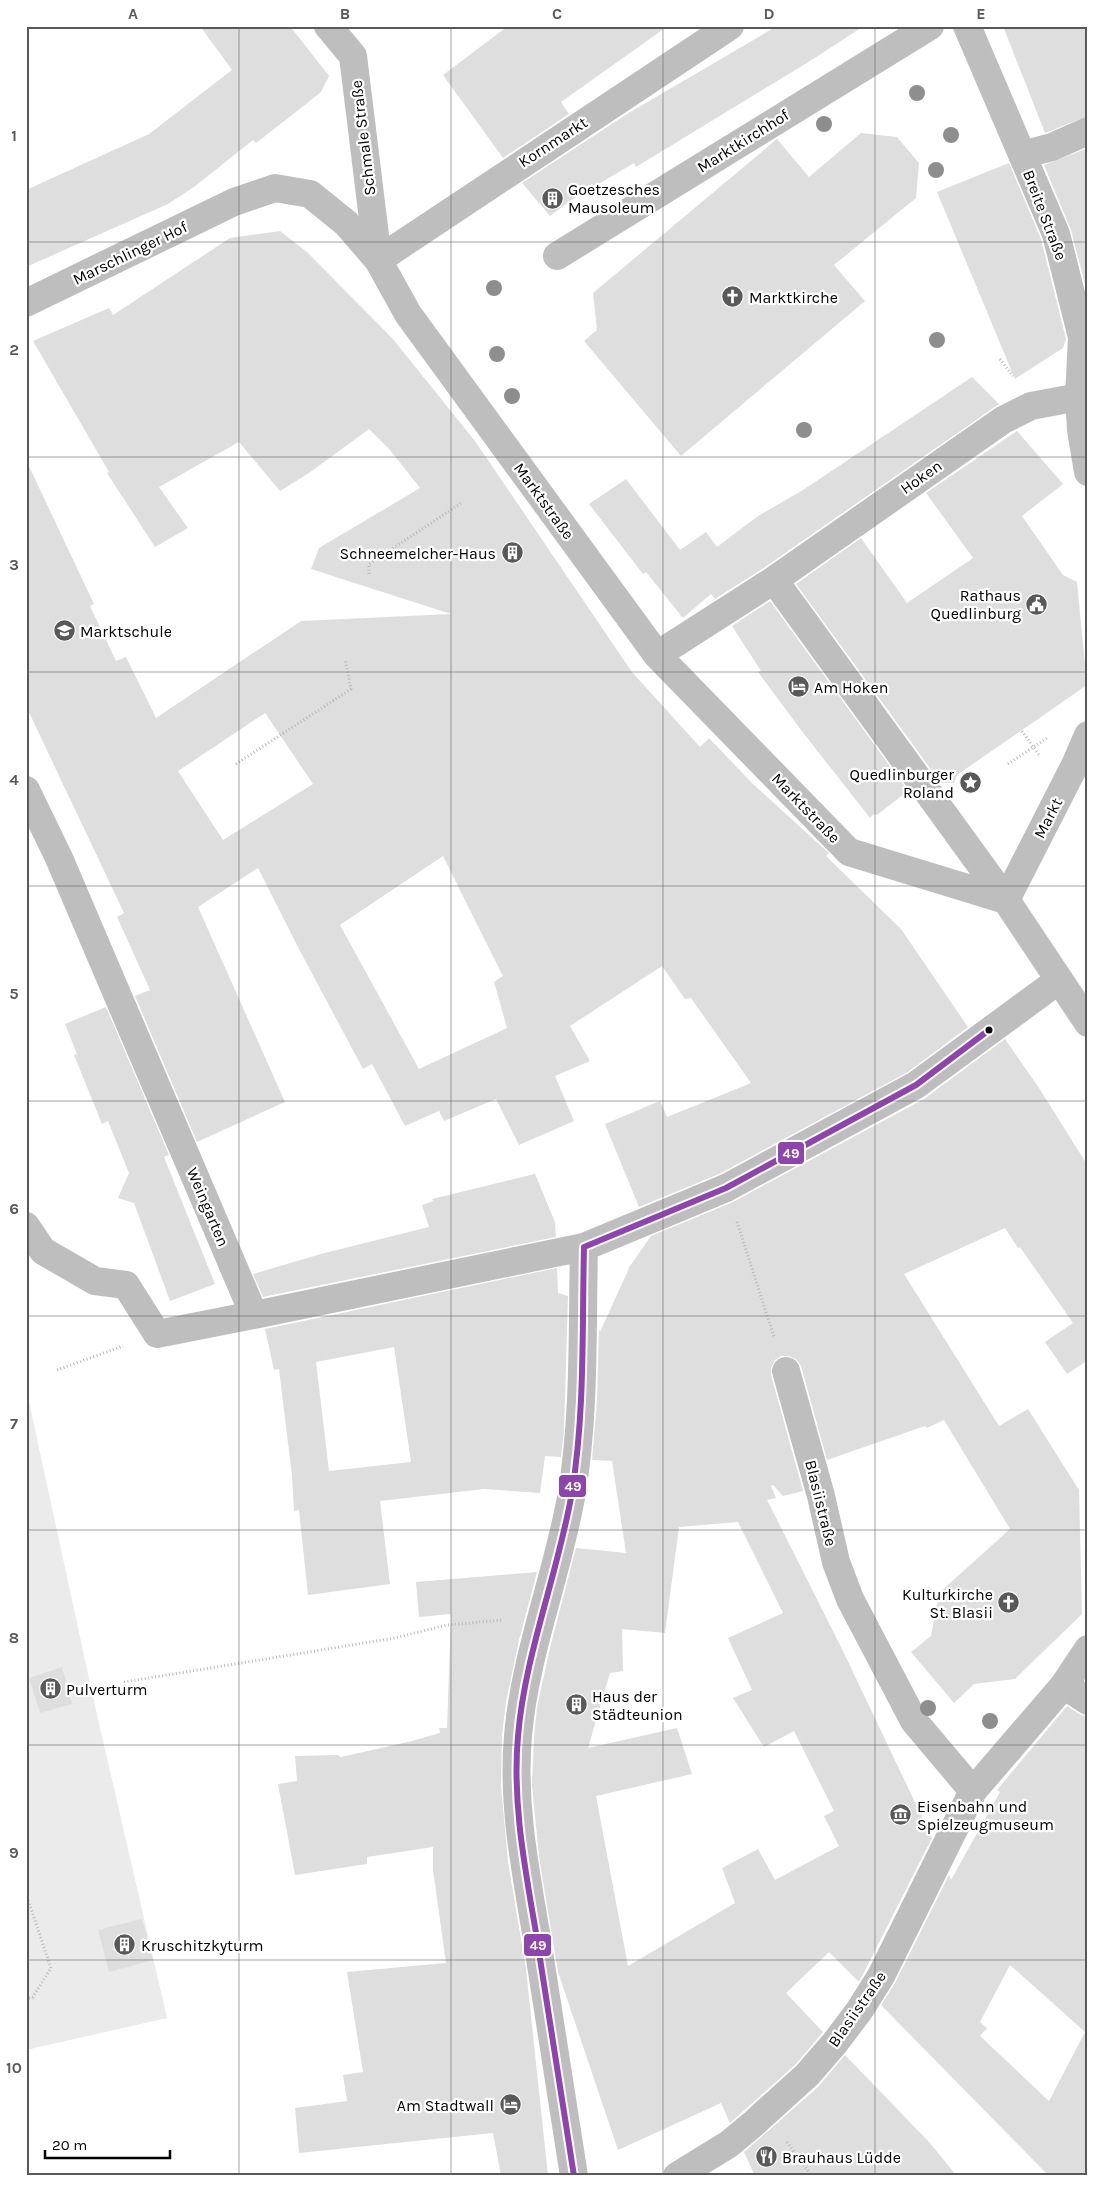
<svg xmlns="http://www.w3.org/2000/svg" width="1114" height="2202" font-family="Karla,sans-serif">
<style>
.green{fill:#ebebeb}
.building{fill:#dedede;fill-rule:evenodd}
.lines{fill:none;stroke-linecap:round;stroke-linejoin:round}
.path{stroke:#b9b9b9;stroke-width:3;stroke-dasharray:1 2.5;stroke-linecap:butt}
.minor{stroke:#bebebe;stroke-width:28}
.bus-1-casing{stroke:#fff;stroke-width:10}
.bus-1{stroke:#8e44ad;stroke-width:6}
.tree{fill:#8e8e8e}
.grid{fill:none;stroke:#595959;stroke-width:1;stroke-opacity:0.55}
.bus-dot{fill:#000;stroke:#fff;stroke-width:2}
.labels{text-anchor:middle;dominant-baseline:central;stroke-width:4.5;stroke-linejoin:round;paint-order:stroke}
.street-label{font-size:16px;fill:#000;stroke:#fff}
.poi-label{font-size:16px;fill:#000;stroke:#fff;text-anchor:start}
.line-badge{stroke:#fff;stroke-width:2}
.badge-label{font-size:14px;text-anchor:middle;font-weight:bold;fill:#fff}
.neatline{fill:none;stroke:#595959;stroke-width:2}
.grid-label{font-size:16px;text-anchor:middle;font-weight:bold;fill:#595959}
</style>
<rect width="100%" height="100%" fill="#fff"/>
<path class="green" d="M26 1388 95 1706 167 2018 26 2050Z"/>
<path class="building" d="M200 26H290L329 76 321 92 301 108 256 143 253 140 194 187 168 204 26 267V190L149 134 232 70Z
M508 26H668L561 102 569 114 503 158 443 75Z
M777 26H864L810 61 636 167 634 163 570 201 550 216 522 183 627 114Z
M1003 26H1088V116L1045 133Z
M861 133 897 137 919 163 916 198 834 265 865 301 681 456 584 341 597 330 593 293 777 139 809 177Z
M1088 148V296L1071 230 1044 165Z
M1009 163 1041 239 1066 339 1063 348 1015 379 937 192Z
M280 231 307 252 392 338 475 441 632 672 700 747 709 738 753 784 820 845 829 853 826 856 901 929 968 1027 908 1072 719 1174 639 1207 605 1124 660 1101 667 1117 751 1083 691 998 685 999 662 966 570 1026 590 1061 555 1076 574 1121 519 1145 496 1099 444 1121 439 1111 405 1126 372 1064 363 1069 300 951 258 868 198 907 285 1102 197 1142 135 996 150 990 117 917 124 913 26 706V460L94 604 90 606 116 661 126 657 156 718 301 621 451 614 311 569 319 548 420 488 390 450 369 429 309 473 280 491 239 442 159 487 188 528 155 547 107 473 109 472 33 341 109 308 113 315 230 238ZM265 713 313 784 223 840 178 771ZM443 856 503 976 494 982 507 1028 419 1069 340 925Z
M972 377 999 404 765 567 715 599 711 594 683 618 646 572 643 574 589 504 626 479 680 550 706 532 717 547 758 516 803 490Z
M1017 431 1063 484 1022 516 1063 575 1077 582 1087 685 957 775 954 783H941L796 584 861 538 907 603 973 558 926 493Z
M770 601 908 791 877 815 874 814 870 818 801 730 758 672 761 671 732 626Z
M106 1007 169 1155 164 1157 215 1284 170 1301 134 1203 118 1198 129 1173 108 1121 102 1124 74 1055 77 1054 65 1024Z
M1005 1039 1039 1088 1088 1166V1360L1067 1374 1045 1342 1073 1323 1020 1247 1018 1248 1005 1228 904 1274 999 1426 1028 1409 1079 1490 1082 1614 1015 1679 974 1684 954 1703 911 1652 931 1636 939 1593 1010 1529 944 1420 927 1428 925 1426 827 1460 801 1366 797 1360 789 1356H781L775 1360 771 1368V1375L803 1491 783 1496 773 1485 771 1486 776 1498 767 1500 841 1647 932 1838 859 1982 829 1952 786 1993 823 2032 796 2064 730 2123 721 2103 618 2150 558 1972 539 1857 532 1785 534 1737 537 1707 550 1648 576 1548 626 1553 612 1461 592 1460 597 1401 599 1328 600 1332 630 1266 651 1236 733 1202 924 1099ZM738 1522 783 1613 728 1638 752 1690 733 1698 764 1747 794 1731 834 1811 824 1816 839 1846 775 1880 758 1849 722 1868 735 1903 628 1966 596 1796 692 1774 677 1728 588 1748 610 1673 623 1671 622 1629 665 1633 679 1527Z
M535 1174 555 1222 556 1237 263 1297 253 1274 321 1254 429 1227 422 1205 433 1201 432 1199Z
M557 1268 558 1293 568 1296 564 1430 561 1457 545 1456 540 1493 484 1489 380 1501 390 1584 308 1595 299 1510 294 1511 292 1476 279 1369 274 1370 265 1329ZM394 1347 411 1462 329 1471 316 1362Z
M537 1572 519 1640 506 1702 502 1735 501 1786 508 1862 526 1969 548 2176H501L493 2133 299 2153 295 2108 347 2101 343 2075 363 2072 347 1972 446 1963 433 1870V1847L367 1857V1864L295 1875 278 1784 297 1781 295 1756 338 1755 341 1757 412 1741 440 1733 439 1728H447L451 1614 419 1617 416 1582Z
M62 1667 72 1704 40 1713 29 1678Z
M1067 1706 1079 1714 1088 1717V2176H1049L881 2005 895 1983 949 1875 951 1880 1000 1792 997 1790ZM1010 1965 1085 2032 1049 2101 980 2036 987 2028 980 2022Z
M142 1919 153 1960 109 1972 98 1930Z
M845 2055 929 2142 957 2176H755L744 2152 818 2087Z"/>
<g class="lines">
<path class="path" d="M1000 359 1013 376
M369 574V564L463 502
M1022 731 1039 755
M236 764 351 689 345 659
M1008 764 1047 738
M737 1222 774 1337
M57 1370 123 1346
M124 1682 395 1638 447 1625 503 1620
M26 1894 51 1968 33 1997 26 1999
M787 2142 812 2176"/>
<path class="minor" d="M328 26 353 56 378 260 730 26
M967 26 1056 234 1082 337 1079 397 1081 430 1088 472
M1022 155 1052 147 1088 131
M557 256 930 26
M26 303 234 202 275 188 310 194 346 223 378 260 408 314 657 655 849 852 1006 900
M774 580 1006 900 1088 1023
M657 655 774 580 1003 420 1031 406 1079 397
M26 790 59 858 254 1315 584 1247
M1006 900 1075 765 1088 735
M26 1226 43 1251 95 1281 126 1285 157 1334 254 1315
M786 1371 821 1496 836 1562 850 1599 914 1721 973 1791
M1064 1685 1088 1701
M574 2176C561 2095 548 2014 536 1933 525 1868 512 1802 518 1736 525 1653 558 1574 572 1492 585 1411 582 1329 584 1247L726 1188 916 1085 1059 980
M677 2176 729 2144 753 2124 807 2075 834 2044 859 2011 881 1976 973 1791 1064 1685 1088 1649"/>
<defs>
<path id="bus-1" d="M574 2176C561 2095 548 2014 536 1933 525 1868 512 1802 518 1736 525 1653 558 1574 572 1492 585 1411 582 1329 584 1247L726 1188 916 1085 989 1030"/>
</defs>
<use href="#bus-1" class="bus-1-casing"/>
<use href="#bus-1" class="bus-1"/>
</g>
<g class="tree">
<circle cx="917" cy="93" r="8"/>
<circle cx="824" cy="124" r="8"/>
<circle cx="951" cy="135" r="8"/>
<circle cx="936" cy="170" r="8"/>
<circle cx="494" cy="288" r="8"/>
<circle cx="937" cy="340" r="8"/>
<circle cx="497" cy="354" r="8"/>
<circle cx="512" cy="396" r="8"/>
<circle cx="804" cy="430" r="8"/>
<circle cx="928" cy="1708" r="8"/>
<circle cx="990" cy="1721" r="8"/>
</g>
<path class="grid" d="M239 26V2176M451 26V2176M663 26V2176M875 26V2176M26 242H1088M26 457H1088M26 672H1088M26 886H1088M26 1101H1088M26 1316H1088M26 1530H1088M26 1745H1088M26 1960H1088"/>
<defs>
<symbol id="building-disc" viewBox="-11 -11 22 22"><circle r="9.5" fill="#595959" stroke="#fff"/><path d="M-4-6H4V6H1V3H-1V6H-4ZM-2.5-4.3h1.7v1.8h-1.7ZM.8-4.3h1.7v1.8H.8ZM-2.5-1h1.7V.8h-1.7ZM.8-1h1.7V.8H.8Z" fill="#fff"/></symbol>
<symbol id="church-disc" viewBox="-11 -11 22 22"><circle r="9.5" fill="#595959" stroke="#fff"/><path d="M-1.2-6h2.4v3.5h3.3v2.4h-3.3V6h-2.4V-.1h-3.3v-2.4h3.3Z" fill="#fff"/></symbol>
<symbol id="civic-disc" viewBox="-11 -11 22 22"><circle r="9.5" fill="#595959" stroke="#fff"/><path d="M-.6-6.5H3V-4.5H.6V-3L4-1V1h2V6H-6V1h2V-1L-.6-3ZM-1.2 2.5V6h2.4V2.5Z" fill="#fff"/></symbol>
<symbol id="school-disc" viewBox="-11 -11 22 22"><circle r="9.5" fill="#595959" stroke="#fff"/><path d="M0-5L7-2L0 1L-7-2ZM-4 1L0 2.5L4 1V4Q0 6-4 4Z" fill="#fff"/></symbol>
<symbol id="hotel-disc" viewBox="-11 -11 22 22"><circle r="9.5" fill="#595959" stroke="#fff"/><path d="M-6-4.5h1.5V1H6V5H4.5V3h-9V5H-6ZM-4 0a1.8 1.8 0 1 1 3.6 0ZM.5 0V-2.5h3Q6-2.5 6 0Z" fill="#fff"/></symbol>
<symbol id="sight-disc" viewBox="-11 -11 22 22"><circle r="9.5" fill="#595959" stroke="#fff"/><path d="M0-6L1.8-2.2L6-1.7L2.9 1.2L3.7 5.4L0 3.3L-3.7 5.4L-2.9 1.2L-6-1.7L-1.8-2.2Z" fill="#fff"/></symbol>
<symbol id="museum-disc" viewBox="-11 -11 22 22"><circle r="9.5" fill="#595959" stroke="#fff"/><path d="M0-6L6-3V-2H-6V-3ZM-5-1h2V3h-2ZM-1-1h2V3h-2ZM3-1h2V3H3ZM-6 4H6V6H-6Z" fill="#fff"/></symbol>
<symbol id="restaurant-disc" viewBox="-11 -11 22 22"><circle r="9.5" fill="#595959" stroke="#fff"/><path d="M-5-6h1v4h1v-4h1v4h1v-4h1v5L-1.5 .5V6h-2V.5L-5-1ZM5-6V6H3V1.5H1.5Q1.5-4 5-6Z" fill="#fff"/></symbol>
</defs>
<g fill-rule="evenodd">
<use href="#building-disc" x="540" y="186" width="25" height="25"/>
<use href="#church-disc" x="720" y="284" width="25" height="25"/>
<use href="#building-disc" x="500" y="540" width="25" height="25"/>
<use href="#civic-disc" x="1024" y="592" width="25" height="25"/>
<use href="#school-disc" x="52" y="618" width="25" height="25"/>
<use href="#hotel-disc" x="786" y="674" width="25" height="25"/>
<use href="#sight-disc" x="958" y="770" width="25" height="25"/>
<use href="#church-disc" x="996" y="1590" width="25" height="25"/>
<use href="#building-disc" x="38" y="1676" width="25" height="25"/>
<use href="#building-disc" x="564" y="1692" width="25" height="25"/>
<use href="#museum-disc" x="888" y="1802" width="25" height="25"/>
<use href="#building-disc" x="112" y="1932" width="25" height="25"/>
<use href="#hotel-disc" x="498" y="2092" width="25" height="25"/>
<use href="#restaurant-disc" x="754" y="2144" width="25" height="25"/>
</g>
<circle class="bus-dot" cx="989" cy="1030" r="4.5"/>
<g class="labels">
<g class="street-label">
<text transform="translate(363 138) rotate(-97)">Schmale Straße</text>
<text transform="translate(743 141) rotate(-32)">Marktkirchhof</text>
<text transform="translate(553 142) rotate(-33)">Kornmarkt</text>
<text transform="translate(1045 215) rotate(69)">Breite Straße</text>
<text transform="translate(130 253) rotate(-26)">Marschlinger Hof</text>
<text transform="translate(921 477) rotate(-35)">Hoken</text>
<text transform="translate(544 501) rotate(54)">Marktstraße</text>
<text transform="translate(806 808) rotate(46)">Marktstraße</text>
<text transform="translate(1048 818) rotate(-63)">Markt</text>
<text transform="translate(208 1207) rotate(67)">Weingarten</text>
<text transform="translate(821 1503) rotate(76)">Blasiistraße</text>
<text transform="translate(857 2009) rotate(-55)">Blasiistraße</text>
</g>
<g class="poi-label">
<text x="568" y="189">Goetzesches<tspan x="568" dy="18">Mausoleum</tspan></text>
<text x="749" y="297">Marktkirche</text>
<text x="496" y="553" text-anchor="end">Schneemelcher-Haus</text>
<text x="1021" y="595" text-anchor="end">Rathaus<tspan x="1021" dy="18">Quedlinburg</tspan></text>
<text x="80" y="631">Marktschule</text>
<text x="814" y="687">Am Hoken</text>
<text x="954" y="774" text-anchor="end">Quedlinburger<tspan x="954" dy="18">Roland</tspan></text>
<text x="993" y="1594" text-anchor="end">Kulturkirche<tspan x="993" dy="18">St. Blasii</tspan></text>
<text x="66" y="1689">Pulverturm</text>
<text x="592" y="1696">Haus der<tspan x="592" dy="18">Städteunion</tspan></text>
<text x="917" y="1806">Eisenbahn und<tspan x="917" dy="18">Spielzeugmuseum</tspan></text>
<text x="141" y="1945">Kruschitzkyturm</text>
<text x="494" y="2105" text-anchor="end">Am Stadtwall</text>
<text x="782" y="2157">Brauhaus Lüdde</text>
</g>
</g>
<g class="line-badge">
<rect x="777" y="1141" width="28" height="24" rx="5" fill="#8e44ad"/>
<rect x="558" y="1474" width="29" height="24" rx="5" fill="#8e44ad"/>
<rect x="523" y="1933" width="29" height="24" rx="5" fill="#8e44ad"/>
</g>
<g class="badge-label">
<text x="791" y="1158">49</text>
<text x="573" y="1491">49</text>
<text x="538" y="1950">49</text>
</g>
<rect width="1114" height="2202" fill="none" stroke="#ffffff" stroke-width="55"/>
<path d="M45 2150v8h125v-8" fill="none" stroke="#000000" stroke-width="2.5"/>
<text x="52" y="2150" font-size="15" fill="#000000" stroke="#ffffff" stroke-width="4" paint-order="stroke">20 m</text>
<rect x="28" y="28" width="1058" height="2146" class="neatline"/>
<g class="grid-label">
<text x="133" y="19">A</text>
<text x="345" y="19">B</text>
<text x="557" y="19">C</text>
<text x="769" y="19">D</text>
<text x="981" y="19">E</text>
<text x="14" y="141">1</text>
<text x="14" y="355">2</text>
<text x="14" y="570">3</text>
<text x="14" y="785">4</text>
<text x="14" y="999">5</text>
<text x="14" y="1214">6</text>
<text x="14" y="1429">7</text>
<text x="14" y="1643">8</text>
<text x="14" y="1858">9</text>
<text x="14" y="2073">10</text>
</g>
</svg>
